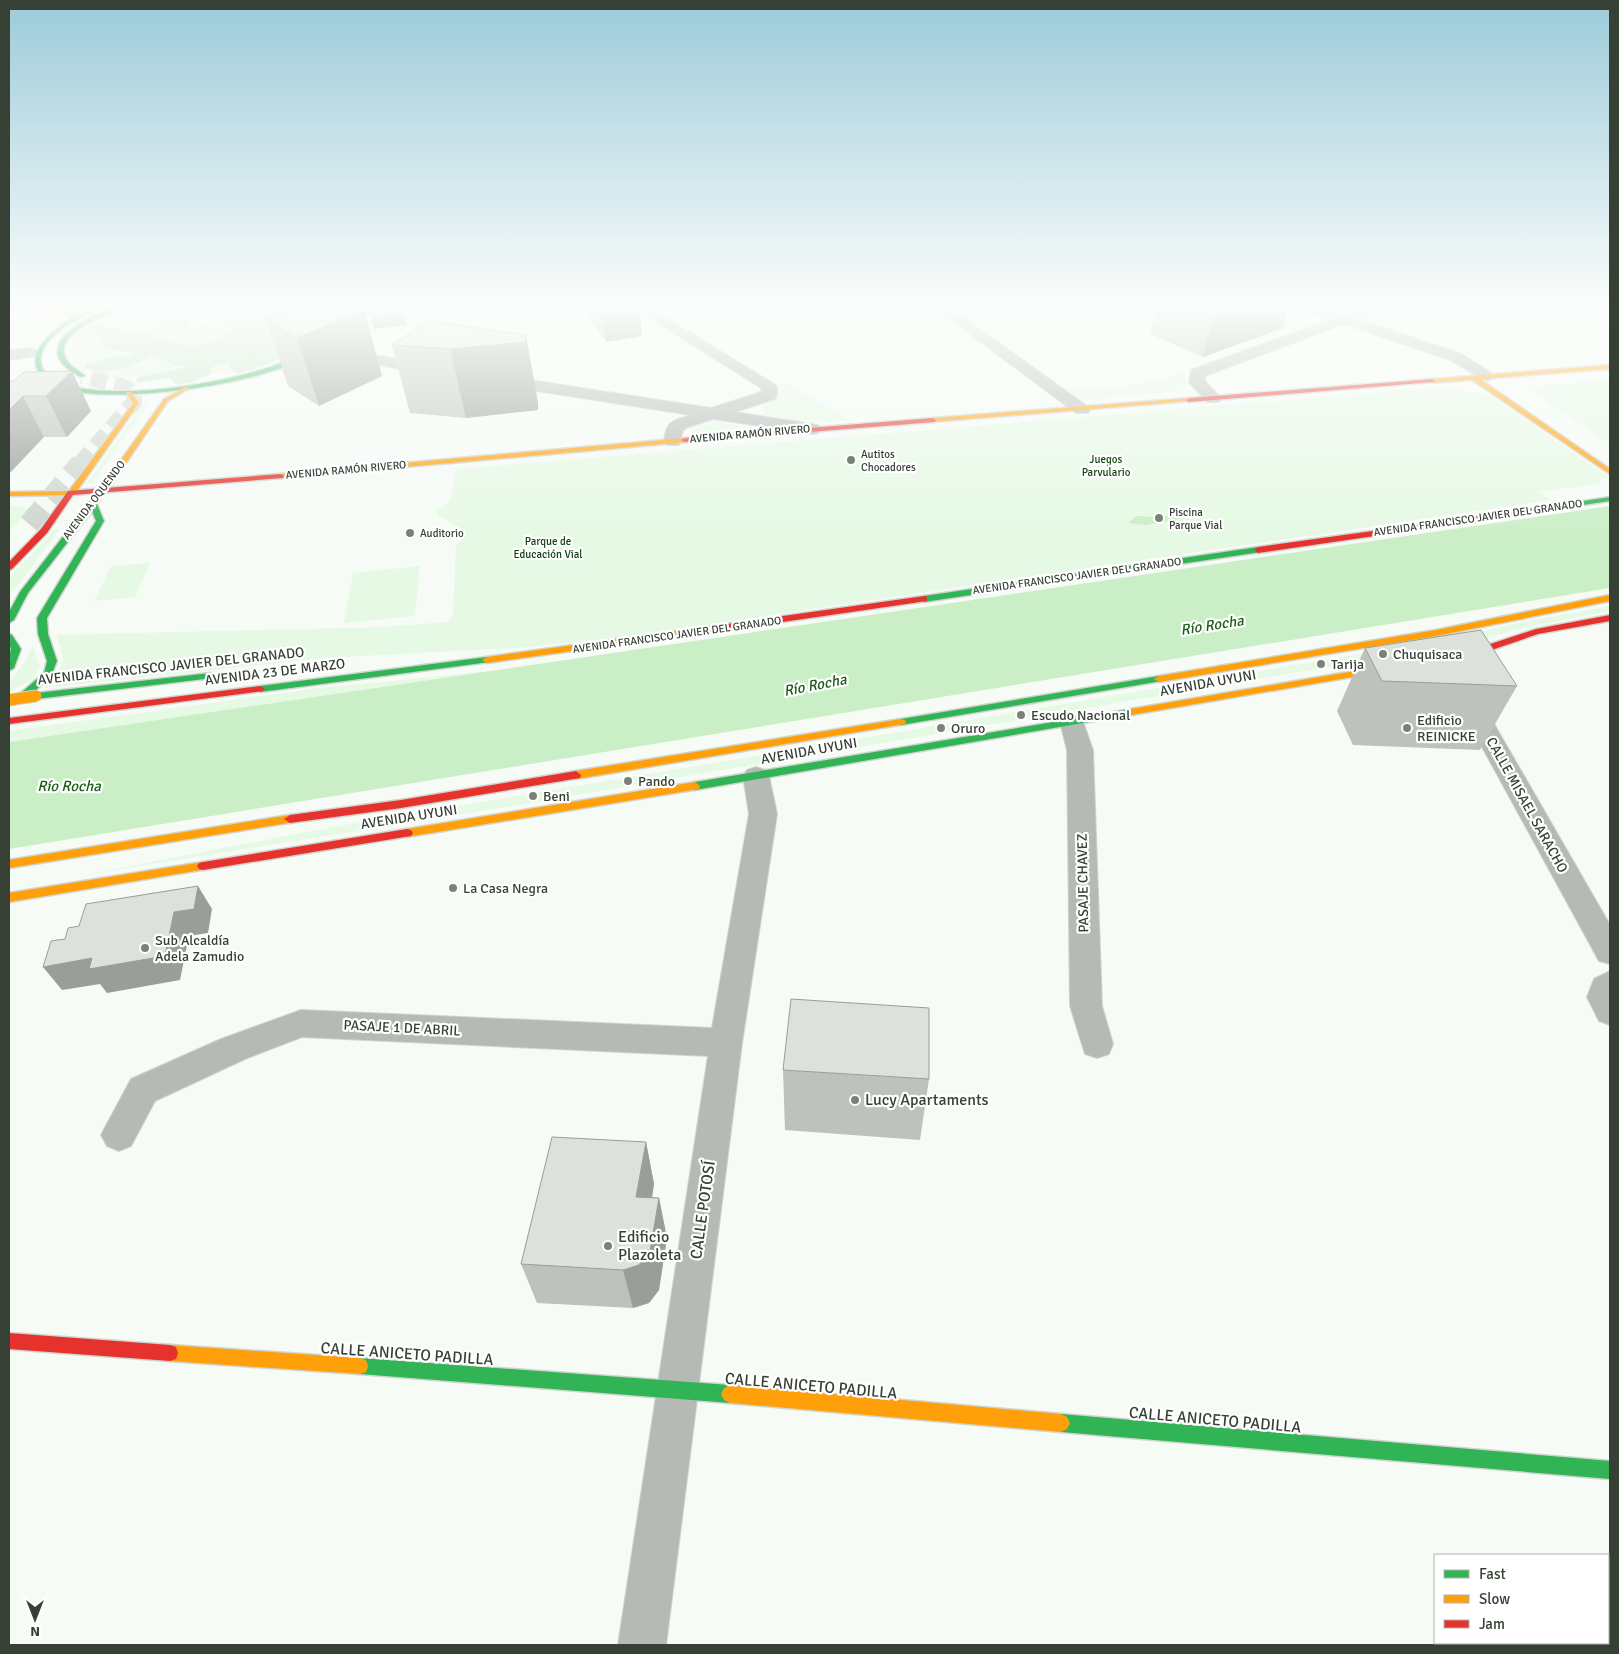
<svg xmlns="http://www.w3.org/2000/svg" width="1619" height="1654" font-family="Signika,sans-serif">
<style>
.green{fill:#e6f9e4}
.forest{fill:#c9e7c7}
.water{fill:#caeec6}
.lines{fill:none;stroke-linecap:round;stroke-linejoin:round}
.primary-tunnel-far1{stroke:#d0d6cf;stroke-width:16;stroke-dasharray:16 8;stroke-linecap:butt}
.primary-tunnel{stroke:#d0d6cf;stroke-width:21;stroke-dasharray:21 11;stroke-linecap:butt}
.street-casing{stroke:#d0d5d0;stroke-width:2}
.fast-casing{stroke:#d0d5d0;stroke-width:3}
.slow-casing{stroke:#d0d5d0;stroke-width:3}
.jam-casing{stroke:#d0d5d0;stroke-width:3}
.street{fill:#b5bab5;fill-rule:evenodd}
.fast{fill:#30b455;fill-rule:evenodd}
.slow{fill:#ff9f0a;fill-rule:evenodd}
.jam{fill:#e5322d;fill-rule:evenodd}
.slow-bridge-casing{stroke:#d0d5d0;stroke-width:13;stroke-linecap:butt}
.slow-bridge{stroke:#ff9f0a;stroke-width:11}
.wall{fill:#bdc2bc}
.shaded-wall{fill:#9a9e99}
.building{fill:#dce2db;stroke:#9a9e99}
.poi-dot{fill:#798179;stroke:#fff;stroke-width:2}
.labels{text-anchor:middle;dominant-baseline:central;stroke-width:4.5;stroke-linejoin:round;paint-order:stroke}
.far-street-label{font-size:11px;fill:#364035;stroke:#fff}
.far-poi-label{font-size:11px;fill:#364035;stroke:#fff;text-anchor:start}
.far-park-label{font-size:11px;fill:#134310;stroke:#fff}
.poi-label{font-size:14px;fill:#364035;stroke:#fff;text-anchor:start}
.street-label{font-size:14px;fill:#364035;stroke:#fff}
.water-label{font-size:15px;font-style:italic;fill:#1c5d18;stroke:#fff}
.near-poi-label{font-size:16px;fill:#364035;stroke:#fff;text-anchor:start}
.near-street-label{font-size:16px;fill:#364035;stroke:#fff}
</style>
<rect width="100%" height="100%" fill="#f6fbf6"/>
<path class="green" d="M132 306H318L245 368 194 378 162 380 108 377 79 368 70 352C75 325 108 314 132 306Z
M1186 371 1184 377 1187 386 1181 391 1089 400 1075 396 1060 386C1098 393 1151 385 1186 371Z
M1610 380V444L1533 392 1534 388 1542 385Z
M786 383 850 420C822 423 792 425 765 415L763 410 766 404 780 392 778 385Z
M1445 387 1489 395 1610 478 1602 479 1598 484 1539 492 1550 500 623 637 517 648 323 658 44 688C64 668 67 662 56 635L381 627 448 622 453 615 456 546 462 540C462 525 447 522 437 514V510L451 500 456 469Z
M145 400H151L93 483H87Z
M715 422 748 427 697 433 689 429Z
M10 505 31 508 9 531V507Z
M55 529H60L9 597V578Z
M150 563 135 597 94 601 111 566Z
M420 566 415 616 344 623 353 573Z
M1610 606V611L1528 627 1464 644 506 807 84 875 328 828 1438 641 1522 622Z
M33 646 40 667 33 679 9 692V682L25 662Z
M510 669 9 742V731L319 688Z"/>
<path class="forest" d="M136 306H156L149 311 169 306 292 307 285 313 280 358 272 363 237 374 230 368V363L217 365 211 368V373L191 383 176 384 169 378 137 383V378C153 373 178 372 190 365H175L152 356C132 366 109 376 86 368V365L113 356 129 357 135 354 105 348 100 337 88 330 93 325 102 323C116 336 146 327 155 333L154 337C162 338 169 343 177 344 195 348 217 342 232 330L231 324 211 317 188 318 190 325 172 331 157 325 160 315H146L111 322 108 317Z"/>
<path class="water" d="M199 325H209L216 328C208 337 193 339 183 333L189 328Z
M1610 506V588L9 849V742Z
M1180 513 1191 517 1146 525 1128 523 1137 516 1159 517Z"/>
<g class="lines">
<path class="primary-tunnel-far1" d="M80 464 134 402V396L128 389 118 385 82 376"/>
<path class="primary-tunnel" d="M29 524 81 463"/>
<defs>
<path id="street" d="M367 306H410L403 310 345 317 338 313 345 309Z
M630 306H647L777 386V395L775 399 735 412 812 424 818 425 821 429 818 433 812 434 713 419 686 428 683 431 679 445H667L664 441C666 421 672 421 690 415L498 385 490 380 498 375 711 408 761 392V388Z
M932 306H948L1091 409 1088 413H1076Z
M1296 306H1317L1343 314 1366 306H1387L1385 309 1358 319 1462 354 1496 376 1488 381 1482 379 1450 360 1344 324 1205 376V381L1221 398 1219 402H1207L1189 382 1191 370 1329 320 1298 309Z
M31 348 37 350 39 353 37 356 9 360V350Z
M340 349 433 365 441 370 433 375 334 357 332 354Z
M1470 695 1479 698 1482 703 1610 925V964L1599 961 1458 703 1461 698Z
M1072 714 1081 716 1093 750 1102 1006 1113 1044 1109 1054 1097 1058 1085 1054 1070 1006 1067 750 1060 722 1063 716Z
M756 767 765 770 769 776 777 814 742 1043 666 1645H618L708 1056 302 1037 245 1059 155 1101 131 1146 119 1151 107 1146 101 1135 131 1079 221 1039 301 1010 712 1028 749 814 743 776 747 770Z
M1610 971V1025L1599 1021 1587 997 1594 979Z"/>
<path id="fast" d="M92 306H100C81 321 51 328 42 353 40 359 41 366 44 371 78 417 312 376 338 328 341 323 340 313 340 306H346C346 313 347 323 344 328 318 381 114 408 62 388 0 364 61 321 92 306Z
M116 306H124C110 316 53 331 66 358 69 366 79 370 85 376L80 377C72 372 61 366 58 356 52 331 98 313 116 306Z
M1610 497V501L1495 518 1491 516 1495 514Z
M93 498 100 500 97 504 104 521 47 618 48 634 57 661 51 676 23 702H15L14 700 15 698 44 673 47 661 38 634 37 618 96 521 92 511 28 593 14 620 9 623V612L20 592Z
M1258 547 1262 550 1261 552 924 602 920 599 924 596Z
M9 634 12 635 21 649 14 668 9 671V656L11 649 9 645Z
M487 657 492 660 490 662 260 692 255 689 260 686Z
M210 673 215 676 213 678 36 699 31 696 36 693Z
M1159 676 1164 679 1162 681 901 725 896 722 901 719Z
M1131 709 1136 712 1135 714 695 790 690 786 695 782Z
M360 1358 730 1385 736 1388 739 1394 736 1400 730 1403 360 1374 354 1372 352 1366 354 1360Z
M1061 1414 1610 1461V1479L1061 1432 1055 1429 1052 1423 1055 1417Z"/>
<path id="slow" d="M25 306H39L81 314 78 316Z
M1610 365V369L1480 379 1610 469V474L1472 380 1432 383 1429 381 1432 379Z
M185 387 190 388 168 401 106 493H100L99 491 164 399Z
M127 392H131L139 403 74 495 9 496V492L69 491 133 403 126 393Z
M1189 398 1192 400 1191 401 932 422 928 420 932 418Z
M685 438H688V442L280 478 276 476 280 474Z
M1610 595V601L1436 636 1159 682 1154 679 1159 676 1436 630Z
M720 625 723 626V630L487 663 482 660 487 657Z
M1390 665 1393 666 1395 668 1393 670 1131 715 1126 712 1131 709Z
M901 719 905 720 906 722 905 724 576 779 571 775 576 771Z
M695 782 700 786 699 789 407 837 401 833 407 829Z
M290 815 296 819 294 822 9 868V860Z
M203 862 207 863 209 866 207 869 9 902V893Z
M170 1345 360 1358 366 1360 368 1366 366 1372 360 1374 170 1361 164 1359 162 1353 164 1347Z
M730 1385 1061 1414 1067 1417 1070 1423 1067 1429 1061 1432 730 1403 724 1400 721 1394 724 1388Z"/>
<path id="jam" d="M1432 379 1435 381 1434 382 1189 402 1186 400 1189 398Z
M932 418 936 420 935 422 685 442 681 440 685 438Z
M280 474 284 476 283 478 73 495 47 533 12 569 9 570V562L41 529 68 491Z
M1495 514 1499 516 1498 518 1258 553 1254 550 1258 547Z
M924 596 927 597V601L720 631 715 628 720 625Z
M1610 615V621L1538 634 1477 655 1457 659 1452 656 1454 654 1472 650 1536 629Z
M260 686 265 689 263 691 9 724V718Z
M576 771 581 775 580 778 401 808 290 823 284 819 290 815 401 800Z
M407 829 411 830 413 833 411 836 203 870 199 869 197 866 199 863 203 862Z
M9 1333 170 1345 176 1347 178 1353 176 1359 170 1361 9 1349Z"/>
</defs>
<use href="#street" class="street-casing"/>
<use href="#fast" class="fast-casing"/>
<use href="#slow" class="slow-casing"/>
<use href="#jam" class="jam-casing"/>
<use href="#street" class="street"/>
<use href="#fast" class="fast"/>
<use href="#slow" class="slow"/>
<use href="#jam" class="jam"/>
<defs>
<path id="slow-bridge" d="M9 700 36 696"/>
</defs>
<use href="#slow-bridge" class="slow-bridge-casing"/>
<use href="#slow-bridge" class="slow-bridge"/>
</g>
<path class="wall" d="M583 306H639L642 336 606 342 584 310Z
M1156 306H1289L1283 328 1203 357 1150 334Z
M364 310 382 376 319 406 288 386 266 319Z
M429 321 538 403V410L466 418 410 413 392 345Z
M9 381 91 411 67 437H44Z
M1365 648 1517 686 1480 750 1353 745 1337 711Z
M783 1070 929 1079 920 1140 785 1130Z
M646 1142 654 1184 652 1197 659 1198 667 1238 659 1290 649 1303 633 1308 537 1303 521 1264Z"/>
<path class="shaded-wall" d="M602 306H639L642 336 606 342Z
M1224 306H1289L1283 328 1203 357 1215 309Z
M364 310 382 376 319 406 297 338Z
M403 313 406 325 374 329 371 317Z
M526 335 538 403V410L466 418 450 349Z
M72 371 91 411 67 437 46 396Z
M23 396 44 437 9 474V410Z
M198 886 212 909 208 933 189 936 180 980 107 993 100 984 62 990 43 967 174 912Z
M646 1142 654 1184 646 1237 636 1197Z
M659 1198 667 1238 659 1290 649 1303 633 1308 623 1270Z"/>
<path class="building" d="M302 306H338L364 310 297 338 266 319Z
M376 306H401L403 313 371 317Z
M1208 306H1224L1215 309Z
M429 321 526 335V342L450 349 392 345Z
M72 371 46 396H23L9 410V381H14L24 372Z
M1481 630 1517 686 1382 681 1365 648Z
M198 886 194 909 174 912 165 956 89 969 92 958 43 967 51 941 65 939 68 928 79 926 86 904Z
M791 999 929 1008V1079L783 1070Z
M552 1137 646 1142 636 1197 659 1198 650 1251 639 1265 623 1270 521 1264Z"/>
<linearGradient id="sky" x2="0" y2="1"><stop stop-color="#9ccbda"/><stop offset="0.57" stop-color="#fbfdfb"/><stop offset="1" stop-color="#fbfdfb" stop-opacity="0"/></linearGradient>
<rect width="1619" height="538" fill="url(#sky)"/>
<g class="poi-dot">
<circle cx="851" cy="460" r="5"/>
<circle cx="1159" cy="518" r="5"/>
<circle cx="410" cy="533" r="5"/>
<circle cx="1383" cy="654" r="5"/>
<circle cx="1321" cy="664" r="5"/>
<circle cx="1021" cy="715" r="5"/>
<circle cx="941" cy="728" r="5"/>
<circle cx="1407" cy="728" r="5"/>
<circle cx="628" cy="781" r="5"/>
<circle cx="533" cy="796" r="5"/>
<circle cx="453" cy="888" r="5"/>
<circle cx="145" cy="948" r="5"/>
<circle cx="855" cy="1100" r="5"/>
<circle cx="608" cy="1246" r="5"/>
</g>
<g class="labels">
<g class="far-street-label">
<text transform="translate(750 434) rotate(-5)">AVENIDA RAMÓN RIVERO</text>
<text transform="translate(346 470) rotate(-5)">AVENIDA RAMÓN RIVERO</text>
<text transform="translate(94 500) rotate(-53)">AVENIDA OQUENDO</text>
<text transform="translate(1478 518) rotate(-8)">AVENIDA FRANCISCO JAVIER DEL GRANADO</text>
<text transform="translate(1077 576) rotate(-8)">AVENIDA FRANCISCO JAVIER DEL GRANADO</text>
<text transform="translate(677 635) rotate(-8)">AVENIDA FRANCISCO JAVIER DEL GRANADO</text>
</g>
<g class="far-poi-label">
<text x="861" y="454">Autitos<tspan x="861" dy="13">Chocadores</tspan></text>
<text x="1169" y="512">Piscina<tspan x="1169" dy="13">Parque Vial</tspan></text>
<text x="420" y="533">Auditorio</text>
</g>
<g class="far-park-label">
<text x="1106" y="459">Juegos<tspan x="1106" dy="13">Parvulario</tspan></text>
<text x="548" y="541">Parque de<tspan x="548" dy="13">Educación Vial</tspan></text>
</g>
<g class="poi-label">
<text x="1393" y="654">Chuquisaca</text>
<text x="1331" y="664">Tarija</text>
<text x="1031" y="715">Escudo Nacional</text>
<text x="1417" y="720">Edificio<tspan x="1417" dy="16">REINICKE</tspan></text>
<text x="951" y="728">Oruro</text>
<text x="638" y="781">Pando</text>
<text x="543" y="796">Beni</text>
<text x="463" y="888">La Casa Negra</text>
<text x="155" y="940">Sub Alcaldía<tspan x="155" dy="16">Adela Zamudio</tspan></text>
</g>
<g class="street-label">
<text transform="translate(171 666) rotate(-6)">AVENIDA FRANCISCO JAVIER DEL GRANADO</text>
<text transform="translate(275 672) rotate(-7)">AVENIDA 23 DE MARZO</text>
<text transform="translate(1208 683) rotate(-10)">AVENIDA UYUNI</text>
<text transform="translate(809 751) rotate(-10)">AVENIDA UYUNI</text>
<text transform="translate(1527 805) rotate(61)">CALLE MISAEL SARACHO</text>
<text transform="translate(409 817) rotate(-9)">AVENIDA UYUNI</text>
<text transform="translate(1083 883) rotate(-91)">PASAJE CHAVEZ</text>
<text transform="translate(402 1028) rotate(3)">PASAJE 1 DE ABRIL</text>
</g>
<g class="water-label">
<text transform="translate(1212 625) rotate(-9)">Río Rocha</text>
<text transform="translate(815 685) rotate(-11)">Río Rocha</text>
<text x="69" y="786">Río Rocha</text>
</g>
<g class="near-poi-label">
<text x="865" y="1100">Lucy Apartaments</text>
<text x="618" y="1237">Edificio<tspan x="618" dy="18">Plazoleta</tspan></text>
</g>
<g class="near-street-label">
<text transform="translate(703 1210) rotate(-82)">CALLE POTOSÍ</text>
<text transform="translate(407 1354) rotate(4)">CALLE ANICETO PADILLA</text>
<text transform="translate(811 1386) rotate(5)">CALLE ANICETO PADILLA</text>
<text transform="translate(1215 1420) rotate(5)">CALLE ANICETO PADILLA</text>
</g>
</g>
<rect width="1619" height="1654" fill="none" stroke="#364035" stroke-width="20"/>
<rect x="1434" y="1554" width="175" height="90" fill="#ffffff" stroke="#afb3ae"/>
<rect x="1444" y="1570" width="25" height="8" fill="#30b455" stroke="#afb3ae"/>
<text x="1479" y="1579" font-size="15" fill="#364035">Fast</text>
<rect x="1444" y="1595" width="25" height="8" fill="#ff9f0a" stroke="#afb3ae"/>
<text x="1479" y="1604" font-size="15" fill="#364035">Slow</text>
<rect x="1444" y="1620" width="25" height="8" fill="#e5322d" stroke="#afb3ae"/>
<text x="1479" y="1629" font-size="15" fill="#364035">Jam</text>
<g transform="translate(35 1619) rotate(180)" stroke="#ffffff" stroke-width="4" paint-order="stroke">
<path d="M0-4L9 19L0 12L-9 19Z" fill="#364035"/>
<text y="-8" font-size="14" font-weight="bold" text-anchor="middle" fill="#364035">N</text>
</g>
</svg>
